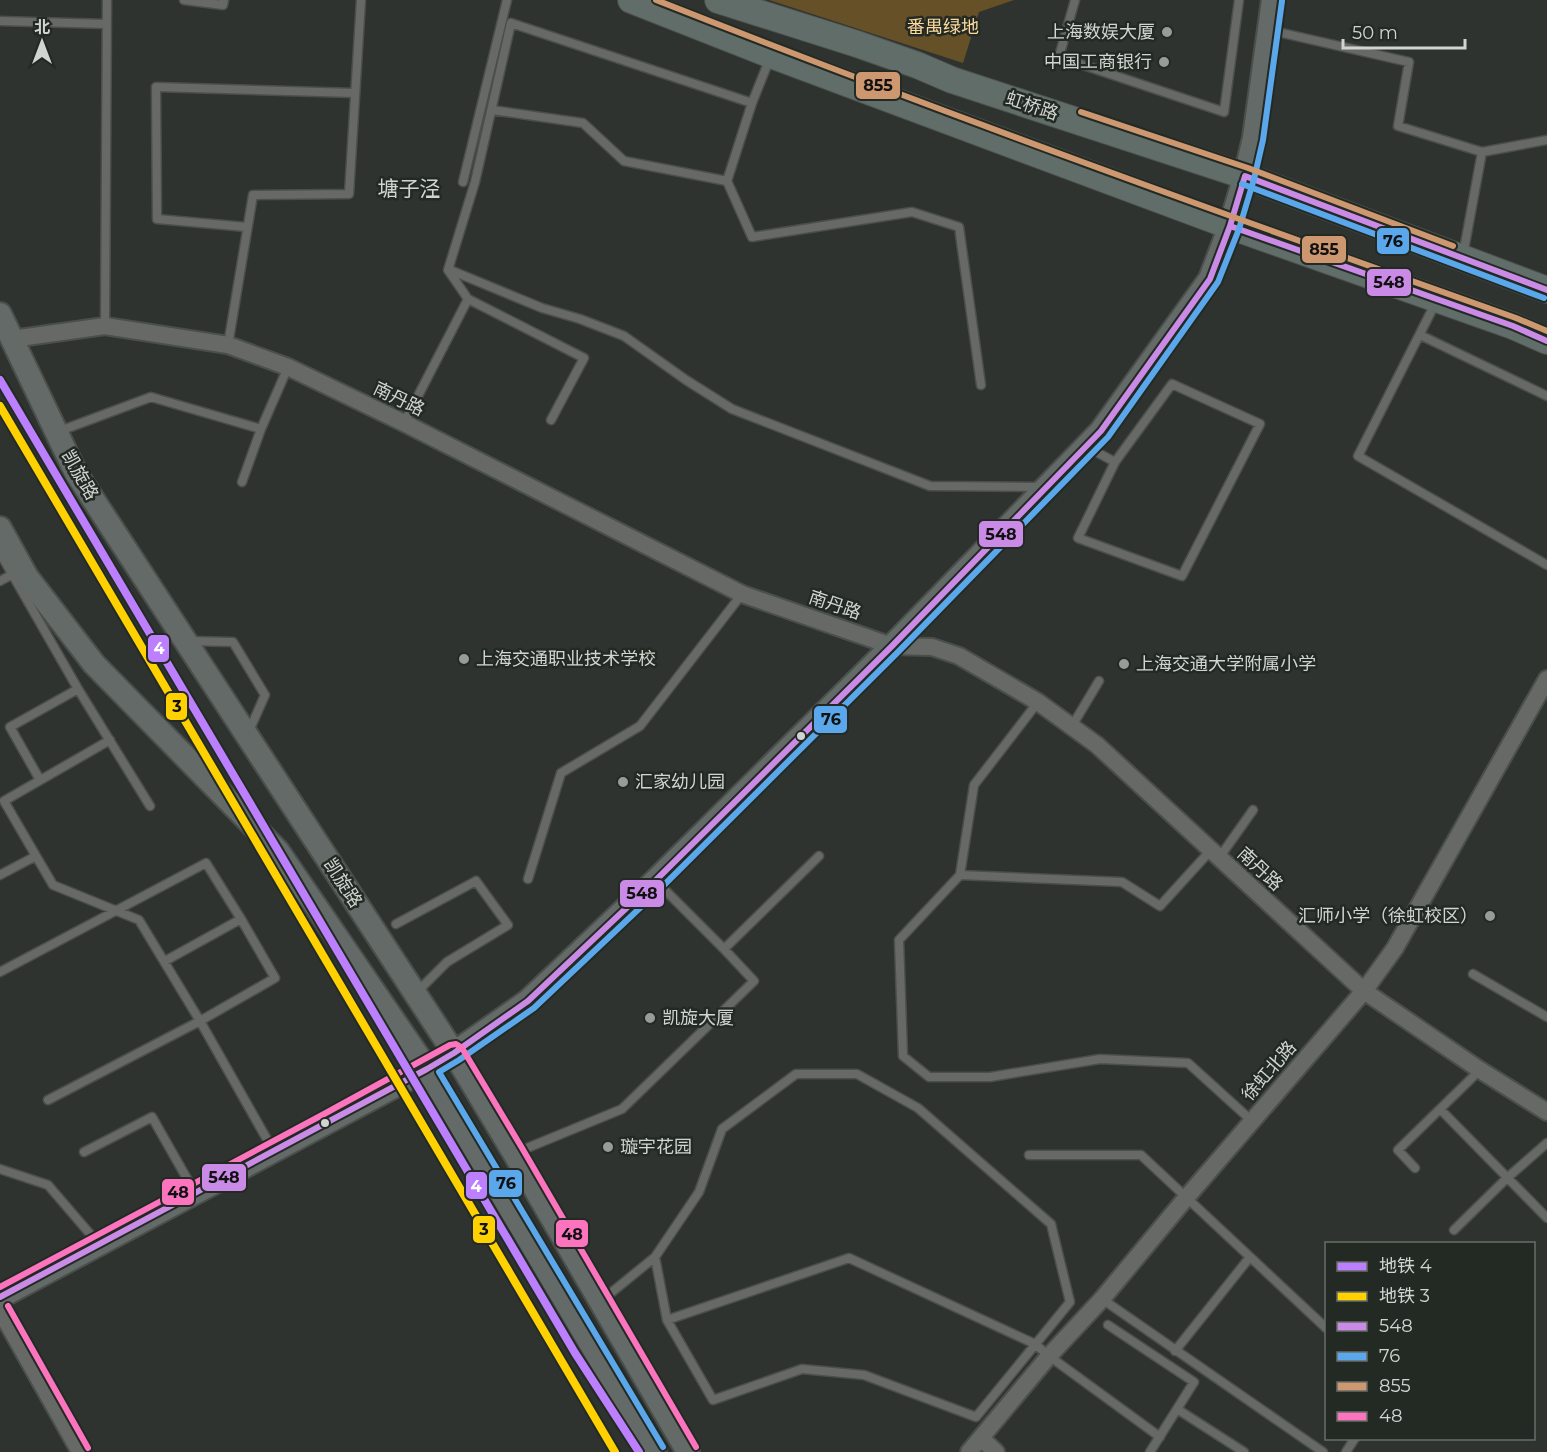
<svg xmlns="http://www.w3.org/2000/svg" width="1547" height="1452" font-family="Montserrat,'Noto Sans SC',sans-serif">
<style>
.green{fill:#655028}
.lines{fill:none;stroke-linecap:round;stroke-linejoin:round}
.lane-casing{stroke:#4b4f4c;stroke-width:11}
.street-casing{stroke:#4b4f4c;stroke-width:20}
.secondary-casing{stroke:#4b4f4c;stroke-width:26}
.primary-casing{stroke:#4b4f4c;stroke-width:28}
.lane{stroke:#666966;stroke-width:8}
.street{stroke:#666966;stroke-width:16}
.secondary{stroke:#646a67;stroke-width:22}
.primary{stroke:#616d69;stroke-width:26}
.bus-1-casing{stroke:#232a24;stroke-width:10}
.bus-2-casing{stroke:#232a24;stroke-width:10}
.bus-3-casing{stroke:#232a24;stroke-width:10}
.bus-4-casing{stroke:#232a24;stroke-width:10}
.bus-1{stroke:#ca8be6;stroke-width:6}
.bus-2{stroke:#5aa8eb;stroke-width:6}
.bus-3{stroke:#cd976f;stroke-width:6}
.bus-4{stroke:#fc73be;stroke-width:6}
.metro-1-casing{stroke:#232a24;stroke-width:12}
.metro-2-casing{stroke:#232a24;stroke-width:12}
.metro-1{stroke:#bc80ff;stroke-width:8}
.metro-2{stroke:#ffd100;stroke-width:8}
.poi-dot{fill:#989c98;stroke:#232a24;stroke-width:2}
.bus-dot{fill:#d1d5d1;stroke:#232a24;stroke-width:2}
.labels{text-anchor:middle;dominant-baseline:central;stroke-width:5;stroke-linejoin:round;paint-order:stroke}
.park-label{font-size:18px;fill:#fdd89b;stroke:#232a24}
.poi-label{font-size:18px;fill:#d1d5d1;stroke:#232a24;text-anchor:start}
.street-label{font-size:18px;fill:#d1d5d1;stroke:#232a24}
.quarter-label{font-size:21px;fill:#d1d5d1;stroke:#232a24}
.line-badge{stroke:#232a24;stroke-width:2}
.badge-label{font-size:16px;text-anchor:middle;font-weight:bold;fill:#fff}
.pale-badge-label{font-size:16px;text-anchor:middle;font-weight:bold;fill:#111}
</style>
<rect width="100%" height="100%" fill="#2e332f"/>
<path class="green" d="M769 0H1014L979 12 963 63Z"/>
<g class="lines">
<defs>
<path id="lane" d="M184 0 223 5 224 0
M1075 0 1059 57 1224 112 1239 0
M0 21 107 24
M1269 30 1409 62 1398 126 1482 152
M492 110 583 123 624 161 727 181 752 237 912 212 959 227 981 385
M727 181 752 103
M463 182 507 0
M246 227 157 219 156 87 354 93
M1463 255 1482 152 1547 140
M450 270 542 308 580 319 624 336 686 380 732 409 930 486 1042 487
M468 299 584 358 551 420
M1436 302 1358 456 1547 565
M105 326 107 0
M1420 335 1547 396
M228 345 253 195 349 194 361 0
M404 423 468 299 448 270 475 182 511 23 752 103 770 58
M57 432 151 397 261 429
M1089 448 1115 462 1172 384 1260 424 1182 576 1078 538 1115 462
M242 482 261 429 288 367
M0 553 78 689 150 806
M0 581 13 574
M189 641 233 642 265 695 249 731
M1038 702 974 785 960 875 1122 882 1160 906 1211 850
M1072 726 1099 681
M40 780 10 727 78 689
M36 856 53 885 139 920 200 1021 273 1150
M1219 858 1253 810
M0 875 36 856 4 801 110 740
M960 875 899 940 903 1056 929 1077H990L1100 1059 1188 1063 1252 1121
M528 879 561 773 640 726 742 594
M396 924 476 881 508 925 447 962 417 992
M724 949 819 856
M165 961 241 919
M0 972 206 863 241 919 275 978 200 1021 48 1100
M1473 974 1547 1017
M1441 1110 1547 1218
M84 1152 152 1117 194 1191
M515 1153 622 1109 754 981 724 949 657 882
M1029 1155H1141L1326 1328
M1415 1168 1398 1150 1480 1070
M0 1169 48 1185 97 1242
M1454 1230 1507 1178 1547 1143
M1102 1299 1323 1452
M601 1301 655 1257 699 1192 722 1129 796 1074H857L918 1108 1051 1224 1070 1302 976 1417 864 1375 802 1369 713 1400 667 1320 655 1257
M667 1320 849 1258 1035 1344 1049 1356 1160 1437
M1108 1325 1194 1382 1150 1452
M1175 1351 1250 1257
M1177 1409 1244 1452
M1346 1452 1355 1438"/>
<path id="street" d="M12 339 105 326 228 345 288 367 404 423 742 594 892 646 932 647 959 656 1038 702 1097 745 1364 991 1480 1070 1547 1112
M0 1310 80 1452
M981 1438 996 1452
M969 1452 1049 1356 1102 1299 1186 1198 1364 991 1395 948 1547 679"/>
<path id="secondary" d="M0 314 76 473 454 1053 514 1153 688 1452
M0 528 27 577 94 664 278 851 427 1069 655 1452
M0 1297 427 1069 454 1053 528 1001 655 881 892 646 1101 431 1210 279 1230 226 1245 176 1254 138 1273 0"/>
<path id="primary" d="M631 0 771 55 1230 226 1513 326 1547 341
M718 0 857 44 917 65 952 80 1245 176 1547 290"/>
</defs>
<use href="#lane" class="lane-casing"/>
<use href="#street" class="street-casing"/>
<use href="#secondary" class="secondary-casing"/>
<use href="#primary" class="primary-casing"/>
<use href="#lane" class="lane"/>
<use href="#street" class="street"/>
<use href="#secondary" class="secondary"/>
<use href="#primary" class="primary"/>
<defs>
<path id="bus-1" d="M1230 226 1513 326 1547 341
M0 1297 427 1069 454 1053 528 1001 655 881 892 646 1101 431 1210 279 1230 226 1245 176 1547 290"/>
<path id="bus-2" d="M1242 184 1544 298
M663 1447 439 1072 459 1060 534 1008 661 888 898 652 1108 437 1218 282 1239 229 1254 179 1263 140 1282 1"/>
<path id="bus-3" d="M656 0C940 112 1228 216 1516 318L1547 331
M1081 112 1248 168 1453 246"/>
<path id="bus-4" d="M0 1287 324 1114 450 1045 456 1044 462 1048 522 1148 696 1447
M8 1306 88 1448"/>
</defs>
<use href="#bus-1" class="bus-1-casing"/>
<use href="#bus-2" class="bus-2-casing"/>
<use href="#bus-3" class="bus-3-casing"/>
<use href="#bus-4" class="bus-4-casing"/>
<use href="#bus-1" class="bus-1"/>
<use href="#bus-2" class="bus-2"/>
<use href="#bus-3" class="bus-3"/>
<use href="#bus-4" class="bus-4"/>
<defs>
<path id="metro-1" d="M0 380 575 1353 639 1452"/>
<path id="metro-2" d="M0 406 615 1452"/>
</defs>
<use href="#metro-1" class="metro-1-casing"/>
<use href="#metro-2" class="metro-2-casing"/>
<use href="#metro-1" class="metro-1"/>
<use href="#metro-2" class="metro-2"/>
</g>
<g class="poi-dot">
<circle cx="1167" cy="32" r="6"/>
<circle cx="1164" cy="62" r="6"/>
<circle cx="464" cy="659" r="6"/>
<circle cx="1124" cy="664" r="6"/>
<circle cx="623" cy="782" r="6"/>
<circle cx="1490" cy="916" r="6"/>
<circle cx="650" cy="1018" r="6"/>
<circle cx="608" cy="1147" r="6"/>
</g>
<g class="bus-dot">
<circle cx="801" cy="736" r="5"/>
<circle cx="325" cy="1123" r="5"/>
</g>
<g class="labels">
<g class="park-label">
<text x="943" y="27">番禺绿地</text>
</g>
<g class="poi-label">
<text x="1155" y="32" text-anchor="end">上海数娱大厦</text>
<text x="1152" y="62" text-anchor="end">中国工商银行</text>
<text x="476" y="659">上海交通职业技术学校</text>
<text x="1136" y="664">上海交通大学附属小学</text>
<text x="635" y="782">汇家幼儿园</text>
<text x="1478" y="916" text-anchor="end">汇师小学（徐虹校区）</text>
<text x="662" y="1018">凯旋大厦</text>
<text x="620" y="1147">璇宇花园</text>
</g>
<g class="street-label">
<text transform="translate(1032 106) rotate(18)">虹桥路</text>
<text transform="translate(399 399) rotate(26)">南丹路</text>
<text transform="translate(80 475) rotate(60)">凯旋路</text>
<text transform="translate(835 605) rotate(19)">南丹路</text>
<text transform="translate(1260 869) rotate(43)">南丹路</text>
<text transform="translate(343 883) rotate(57)">凯旋路</text>
<text transform="translate(1269 1071) rotate(-49)">徐虹北路</text>
</g>
<g class="quarter-label">
<text x="409" y="188">塘子泾</text>
</g>
</g>
<g class="line-badge">
<rect x="855" y="71" width="46" height="29" rx="6" fill="#cd976f"/>
<rect x="1376" y="227" width="34" height="28" rx="6" fill="#5aa8eb"/>
<rect x="1301" y="235" width="46" height="29" rx="6" fill="#cd976f"/>
<rect x="1366" y="268" width="46" height="29" rx="6" fill="#ca8be6"/>
<rect x="978" y="520" width="46" height="28" rx="6" fill="#ca8be6"/>
<rect x="147" y="634" width="23" height="29" rx="6" fill="#bc80ff"/>
<rect x="165" y="692" width="23" height="29" rx="6" fill="#ffd100"/>
<rect x="813" y="705" width="35" height="29" rx="6" fill="#5aa8eb"/>
<rect x="619" y="879" width="46" height="29" rx="6" fill="#ca8be6"/>
<rect x="201" y="1163" width="46" height="29" rx="6" fill="#ca8be6"/>
<rect x="488" y="1169" width="35" height="29" rx="6" fill="#5aa8eb"/>
<rect x="465" y="1171" width="23" height="29" rx="6" fill="#bc80ff"/>
<rect x="161" y="1178" width="34" height="28" rx="6" fill="#fc73be"/>
<rect x="472" y="1215" width="24" height="29" rx="6" fill="#ffd100"/>
<rect x="555" y="1219" width="34" height="29" rx="6" fill="#fc73be"/>
</g>
<g class="badge-label">
<text x="159" y="654">4</text>
<text x="476" y="1192">4</text>
</g>
<g class="pale-badge-label">
<text x="878" y="91">855</text>
<text x="1393" y="247">76</text>
<text x="1324" y="255">855</text>
<text x="1389" y="288">548</text>
<text x="1001" y="540">548</text>
<text x="177" y="712">3</text>
<text x="831" y="725">76</text>
<text x="642" y="899">548</text>
<text x="224" y="1183">548</text>
<text x="506" y="1189">76</text>
<text x="178" y="1198">48</text>
<text x="484" y="1235">3</text>
<text x="572" y="1240">48</text>
</g>
<rect x="1325" y="1242" width="210" height="198" fill="#232a24" stroke="#696e69" stroke-width="1.5"/>
<rect x="1337" y="1262" width="30" height="9" fill="#bc80ff" stroke="#696e69" stroke-width="1.5"/>
<text x="1379" y="1272" font-size="18" fill="#d1d5d1">地铁 4</text>
<rect x="1337" y="1292" width="30" height="9" fill="#ffd100" stroke="#696e69" stroke-width="1.5"/>
<text x="1379" y="1302" font-size="18" fill="#d1d5d1">地铁 3</text>
<rect x="1337" y="1322" width="30" height="9" fill="#ca8be6" stroke="#696e69" stroke-width="1.5"/>
<text x="1379" y="1332" font-size="18" fill="#d1d5d1">548</text>
<rect x="1337" y="1352" width="30" height="9" fill="#5aa8eb" stroke="#696e69" stroke-width="1.5"/>
<text x="1379" y="1362" font-size="18" fill="#d1d5d1">76</text>
<rect x="1337" y="1382" width="30" height="9" fill="#cd976f" stroke="#696e69" stroke-width="1.5"/>
<text x="1379" y="1392" font-size="18" fill="#d1d5d1">855</text>
<rect x="1337" y="1412" width="30" height="9" fill="#fc73be" stroke="#696e69" stroke-width="1.5"/>
<text x="1379" y="1422" font-size="18" fill="#d1d5d1">48</text>
<g transform="translate(42 42)" stroke="#232a24" stroke-width="4.5" paint-order="stroke">
<path d="M0-4.5L10 22L0 15L-10 22Z" fill="#d1d5d1"/>
<text y="-9" font-size="16" font-weight="bold" text-anchor="middle" fill="#d1d5d1">北</text>
</g>
<path d="M1343 39v9h122v-9" fill="none" stroke="#d1d5d1" stroke-width="3"/>
<text x="1352" y="39" font-size="18" fill="#d1d5d1" stroke="#232a24" stroke-width="4.5" paint-order="stroke">50 m</text>
</svg>
